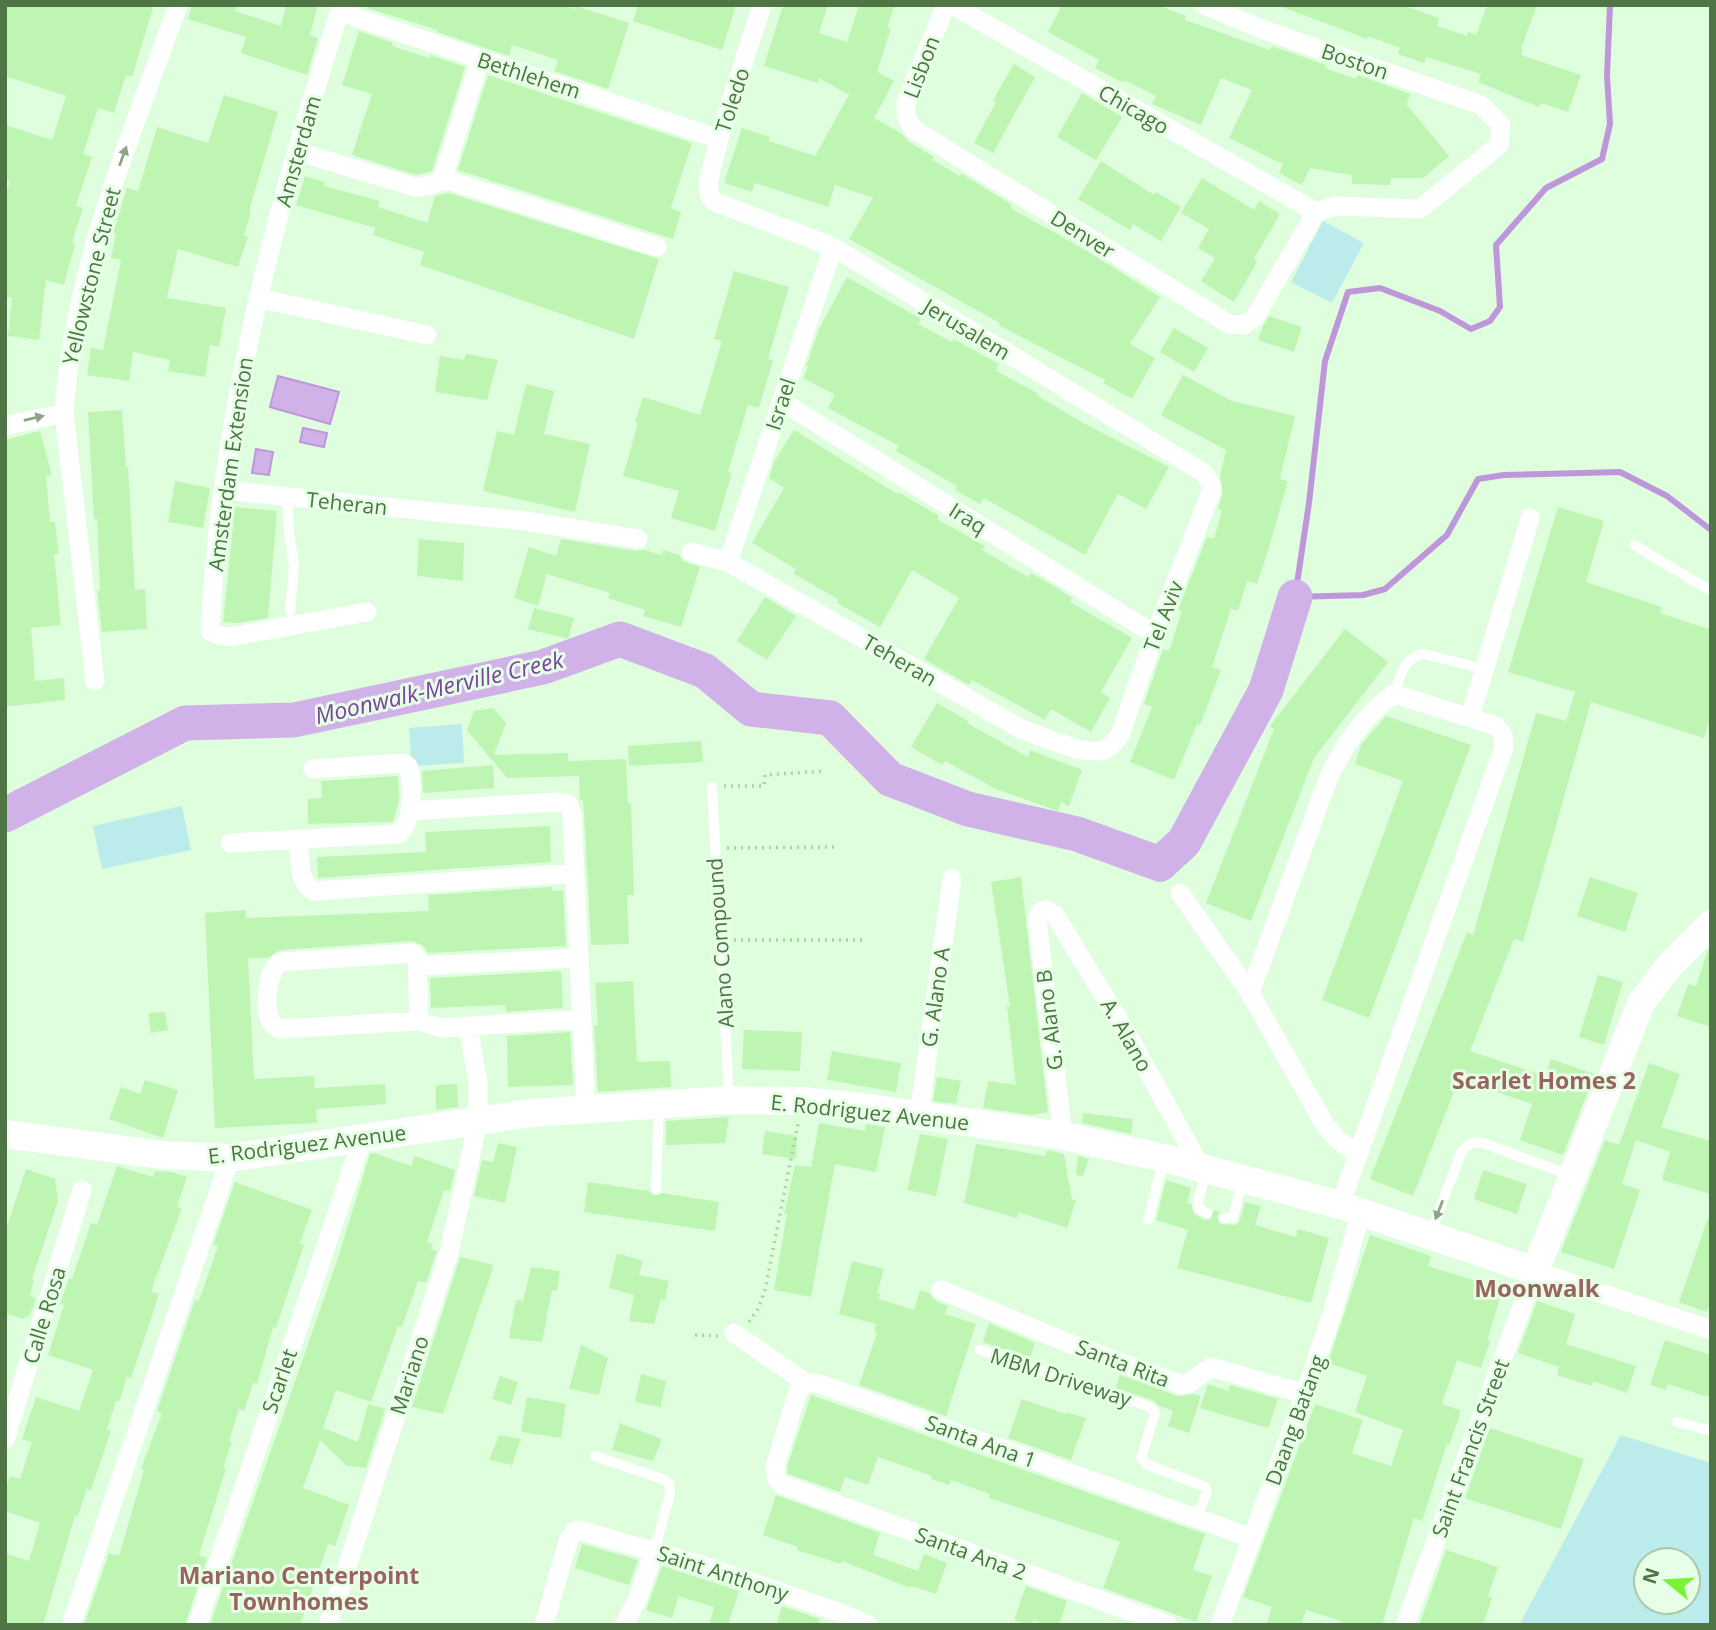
<svg xmlns="http://www.w3.org/2000/svg" width="1716" height="1630" font-family="'Open Sans',sans-serif">
<style>
.green{fill:#bcebec;fill-rule:evenodd}
.water{fill:#d0b1e8;stroke:#be97db;stroke-width:2}
.lines{fill:none;stroke-linecap:round;stroke-linejoin:round}
.stream{stroke:#be97db;stroke-width:6}
.river{stroke:#d0b1e8;stroke-width:35}
.building{fill:#bff5b3}
.path{stroke:#a4da97;stroke-width:3.5;stroke-dasharray:2 5;stroke-linecap:butt}
.lane{stroke:#fff;stroke-width:10}
.street{stroke:#fff;stroke-width:19}
.secondary{stroke:#fff;stroke-width:28}
.oneway{fill:#8da585}
.labels{text-anchor:middle;dominant-baseline:central;stroke-width:6;stroke-linejoin:round;paint-order:stroke}
.street-label{font-size:21px;fill:#4f7544;stroke:#e6ffe6}
.water-label{font-size:23px;font-style:italic;fill:#7a44a0;stroke:#e6ffe6}
.neighbourhood-label{font-size:23px;font-weight:bold;fill:#99645f;stroke:#e6ffe6}
.quarter-label{font-size:24px;font-weight:bold;fill:#99645f;stroke:#e6ffe6}
</style>
<rect width="100%" height="100%" fill="#defede"/>
<path class="green" d="M1323 221 1364 243 1332 303 1291 282Z
M462 724 464 763 412 766 409 728Z
M182 806 191 850 102 869 93 826Z
M1621 1435 1711 1463V1625H1519ZM1646 1560H1688V1602H1646Z"/>
<path class="water" d="M278 376 339 392 330 424 270 407Z
M303 428 327 433 324 447 300 442Z
M256 449 273 452 269 475 252 473Z"/>
<g class="lines">
<path class="stream" d="M1610 5 1607 76 1610 124 1602 159 1546 188 1496 245 1500 307 1490 321 1471 329 1440 311 1380 288 1348 292 1325 361 1309 503 1295 597 1363 595 1385 589 1447 535 1478 479 1504 475 1620 472 1667 496 1711 530"/>
<path class="river" d="M5 815 185 723 294 720 543 667 620 639 705 671 751 709 830 718 890 779 968 809 1077 834 1160 864 1184 842 1266 690 1295 597"/>
</g>
<path class="building" d="M5 5H154L132 77 126 75 114 113 98 108 83 154 92 157 76 206 83 208 72 243 75 244 64 285 46 280 39 340 8 336 12 297H5V196L10 181 5 180V125L52 140 66 96 5 76Z
M192 5H237L235 11 281 26 286 5H318L310 35 318 38 307 75 241 53 246 37 188 19Z
M367 5H562L574 9 576 6 629 23 608 89 554 71 558 60 512 45 509 56 437 32 438 30 367 8Z
M638 5H736L722 50 633 21Z
M783 5H828L819 33 847 42 859 5H895L887 27 891 28 877 72 894 81 874 118 902 134 909 142 934 157 932 160 960 176 962 174 1012 205 1010 208 1087 251 1160 297 1130 344 1155 358 1132 399 1103 383 1105 380 998 325 1000 323 849 239 873 198 835 185 828 207 755 183 752 192 724 183 742 128 770 137 769 141 815 156 849 95 819 78 817 83 764 66Z
M1062 5H1157L1186 16 1185 20 1270 50 1272 46 1326 65 1325 68 1356 79 1358 75 1410 94 1407 105 1449 156 1423 178H1391L1390 185 1352 184V175L1310 168 1302 185 1279 173 1283 164 1229 138 1252 90 1221 78 1201 125 1152 104 1156 96 1124 80 1123 83 1095 68 1099 60 1048 32Z
M1282 5H1403L1439 18 1437 26 1467 36 1468 32 1476 35 1487 5H1537L1521 49 1523 50 1521 55 1581 75 1568 112 1541 103 1539 107 1478 82 1481 74 1426 57 1424 63 1398 54 1400 48 1368 36 1367 39 1349 32 1282 7Z
M359 31 393 43 392 46 429 58 430 55 465 67 432 171 416 175 352 155 372 94 342 85Z
M1014 64 1035 77 993 153 974 143 996 102 993 100Z
M488 75 692 143 671 208 681 212 673 239 458 170Z
M1082 93 1122 117 1096 160 1057 137Z
M224 95 278 112 249 211 251 212 244 236 248 237 238 267 178 249 167 298 226 308 219 347 210 345 205 377 168 371 170 360 133 352 129 381 87 375 91 348 103 350 121 260 111 258 116 234 113 233 127 188 138 191 157 127 208 143Z
M1101 161 1154 195 1156 192 1181 207 1161 241 1133 224 1130 230 1078 199Z
M305 176 325 182 324 186 380 201 378 207 427 223 435 196 449 193 659 259 634 339 420 265 424 252 373 235 375 228 296 205Z
M1202 178 1254 210 1259 201 1280 214 1254 259 1257 262 1234 302 1201 281 1215 258 1198 248 1209 229 1181 213Z
M734 271 789 287 768 359 773 360 759 408 748 405 728 472 732 473 715 531 671 518 679 491 623 476 638 423 635 422 643 397 700 415 722 341 714 339Z
M847 277 921 319 918 324 952 342 954 339 999 364 996 371 1039 394 1038 396 1083 423 1169 467 1146 509 1118 494 1085 555 984 498 980 504 955 490 957 486 896 451 899 446 828 408 835 395 803 378 808 367 806 366 819 329Z
M1269 316 1302 327 1294 352 1258 340 1263 326Z
M1174 328 1208 348 1194 372 1160 352Z
M466 354 498 360 487 400 435 392 440 356 464 360Z
M1183 375 1232 401 1295 416 1280 479 1288 481 1268 551 1257 584 1247 581 1238 611 1231 609 1212 667 1221 670 1200 725 1197 724 1174 780 1130 762 1152 707 1144 704 1163 649 1169 651 1182 611 1178 610 1207 537 1214 539 1222 510 1218 509 1223 492 1220 476 1226 450 1161 415Z
M526 384 554 391 544 434 590 444 575 512 483 491 497 431 514 435Z
M122 410 126 467H128L135 590 145 589 147 629 102 632 97 591H100L97 519H94L88 412Z
M794 430 897 494 898 492 939 516 937 519 985 546 982 550 1028 577 1031 573 1054 586 1072 598 1070 602 1132 638 1101 692 1110 698 1091 732 1051 709 1045 720 972 680 969 685 924 659 959 598 912 570 880 627 837 603 839 600 793 573 796 569 752 543 784 488 769 478 774 462Z
M40 431 52 475 46 476 50 522H55L59 554H54L61 625 31 628 35 681 64 678 65 700 5 707V440Z
M175 481 210 488 203 528 168 522Z
M235 507 277 511 268 618 237 623 223 622Z
M1558 507 1604 521 1586 582 1662 607 1660 613 1711 630V716L1704 738 1591 702 1523 942 1514 939 1470 1051 1545 1076 1551 1059 1594 1074 1587 1094 1563 1155 1520 1140 1532 1104 1459 1079 1413 1196 1370 1179 1467 932 1473 935 1536 713 1566 721 1575 692 1508 672Z
M419 539 464 543 463 581 417 576Z
M561 539 636 551 644 550 662 555 663 550 679 555 683 561 700 567 681 627 643 616 645 610 608 598 610 593 547 574 538 606 514 598 529 547 556 556Z
M765 597 796 616 767 660 737 641Z
M534 608 574 618 568 639 528 629Z
M1345 629 1388 662 1314 758 1251 921 1206 903 1274 729 1270 726Z
M937 703 968 721 967 723 1028 757 1030 750 1082 770 1069 806 1061 802 1058 811 996 789 945 761 942 765 911 747Z
M493 708 506 723 494 755 568 753V761L626 759 628 803H631L634 895H627L629 944 591 945 584 814 583 800H580L579 776 507 778 467 730 474 711Z
M1386 716 1471 745 1369 1018 1322 1000 1403 781 1355 764 1361 745Z
M701 741 703 762 629 766 628 746Z
M493 765 494 788 423 793 422 771Z
M398 776 399 801 393 822 308 824V799L322 798 321 781Z
M550 826 551 862 318 878 317 857 426 852 425 832Z
M1021 877 1048 1112 1032 1115 983 1108 988 1081 1016 1085 1007 1007 1010 1006 991 882Z
M1590 877 1638 893 1625 932 1577 916Z
M552 887V891L563 890 566 946 428 953 422 945 412 941 280 950 268 958H248L254 1079 314 1076 315 1088 385 1084 386 1104 316 1109 317 1123 215 1128 205 913 245 910 246 918 429 911 428 895Z
M1708 950H1711V1027L1677 1016 1688 984 1696 986Z
M561 971 563 1008 506 1012 505 1005 431 1008 430 978Z
M1598 975 1623 982 1604 1045 1579 1037Z
M633 981 637 1062 670 1061 671 1087 598 1092 594 1026 598 1025 595 983Z
M165 1012 168 1030 151 1033 148 1013Z
M744 1030 802 1032 800 1071 742 1069Z
M570 1032 573 1085 508 1087 507 1036Z
M832 1051 901 1063 896 1092 827 1080Z
M1649 1063 1680 1074 1661 1127 1711 1141V1194L1662 1180 1670 1152 1636 1140 1622 1184 1640 1190 1614 1269 1561 1252 1605 1140 1619 1145Z
M937 1077 961 1081 956 1104 933 1101Z
M145 1080 178 1090 163 1138 109 1119 121 1087 140 1094Z
M457 1084 458 1107 436 1110V1085Z
M1083 1113 1133 1119 1131 1134 1082 1123Z
M729 1117 725 1143 666 1145V1121Z
M819 1123 865 1131 866 1124 885 1127 876 1172 835 1164 811 1297 774 1290 787 1214H784L795 1165 811 1167Z
M765 1131 797 1136 796 1159 762 1154Z
M920 1134 948 1139 936 1196 907 1190Z
M498 1143 517 1147 505 1203 474 1196 482 1160 493 1162Z
M976 1144 1045 1156 1047 1150 1064 1154 1072 1200H1076L1067 1228 1018 1212 1017 1218 964 1203Z
M374 1153 411 1166 415 1156 455 1170 450 1191 444 1190 427 1242 433 1244 431 1249 437 1251 426 1283 418 1281 402 1327 398 1326 371 1402 336 1390 323 1428 358 1442 368 1404 385 1409 366 1468 347 1466 320 1440 303 1488 349 1505 335 1546 328 1544 300 1625H210L337 1261 370 1154Z
M1078 1156 1089 1159 1083 1176 1076 1175Z
M117 1166 153 1177 155 1171 172 1172 187 1177 177 1207 182 1208 151 1291 159 1294 150 1322 131 1378 127 1377 119 1402 116 1401 107 1429 111 1431 91 1490 87 1489 78 1516H75L43 1625H5V1553L29 1561 40 1523 5 1511V1490L10 1476 20 1479 32 1442 22 1439 36 1397 79 1411 93 1370 48 1355 64 1305 60 1304 69 1278 72 1279 91 1223 97 1225Z
M26 1169 55 1179 58 1201 32 1279 34 1280 30 1295 36 1299 30 1315 23 1319 5 1313V1232Z
M1483 1170 1527 1184 1517 1214 1474 1199Z
M1166 1180 1191 1188 1187 1203 1191 1204 1194 1214 1204 1220 1211 1219 1214 1210 1220 1212 1217 1217 1220 1224 1236 1225 1240 1220 1245 1202 1261 1206 1255 1225 1296 1237 1298 1229 1329 1238 1311 1303 1177 1268 1188 1230 1156 1220Z
M235 1182 312 1210 300 1243 304 1245 276 1328 273 1327 257 1384 253 1383 244 1411 239 1409 229 1441 232 1442 223 1467 226 1468 199 1555 207 1558 185 1625H84L109 1553 119 1556 144 1470 141 1469 162 1413 157 1411 195 1300 199 1301 218 1246 213 1245Z
M588 1182 649 1191 655 1196 662 1193 719 1202 715 1231 584 1212Z
M1708 1218 1711 1219V1302L1707 1312 1679 1302Z
M1370 1235 1431 1256 1428 1266 1503 1289 1487 1340 1490 1341 1481 1368 1457 1360 1442 1404 1460 1410 1459 1418 1449 1445 1447 1444 1422 1521 1414 1518 1382 1625H1340L1341 1621 1306 1610 1301 1625H1266L1272 1607 1243 1597 1315 1404 1363 1420 1352 1453 1391 1466 1403 1430 1355 1412 1367 1376 1328 1363Z
M617 1253 643 1261 639 1275 669 1281 665 1300 661 1299 654 1324 629 1321 634 1295 609 1288Z
M460 1257 494 1265 443 1414 412 1407Z
M852 1261 884 1269 877 1293 880 1294 879 1299 914 1310 920 1290 929 1293 936 1301 948 1306 945 1314 976 1324 946 1416 859 1385 877 1333 874 1332 876 1324 839 1314Z
M531 1267 560 1271 557 1291 552 1290 542 1342 509 1338 516 1300 523 1301Z
M1537 1301 1575 1314 1566 1344 1636 1366 1627 1393 1593 1381 1592 1386 1557 1375 1559 1367 1518 1353Z
M989 1323 1035 1343 1030 1358 983 1342Z
M1665 1340 1711 1355V1398L1668 1384 1666 1390 1650 1385Z
M581 1345 608 1358 599 1395 569 1389Z
M641 1374 666 1381 661 1407 635 1402Z
M1120 1375 1178 1396 1195 1394 1201 1396 1189 1433 1168 1426 1173 1411 1159 1406 1152 1400 1116 1388Z
M500 1376 518 1382 511 1405 492 1399Z
M1208 1384 1228 1391 1230 1385 1278 1399 1268 1428 1200 1408Z
M811 1395 1205 1534 1193 1570 1212 1576 1196 1622 1103 1588 1120 1542 989 1498 990 1494 951 1480 949 1485 931 1479 932 1476 878 1457 868 1485 845 1477 840 1492 788 1474 787 1467Z
M527 1397 566 1404 561 1438 521 1432Z
M1022 1399 1066 1414V1412L1086 1418 1071 1460 1008 1438Z
M620 1423 662 1439 653 1461 612 1450Z
M1490 1428 1584 1459 1561 1529 1465 1498Z
M499 1435 521 1439 512 1465 489 1460Z
M776 1495 880 1533 873 1555 918 1571 924 1554 947 1563 936 1594 911 1586 910 1588 842 1561 841 1564 797 1550 798 1547 763 1535Z
M582 1544 638 1560 629 1585 575 1568Z
M1446 1550 1498 1567 1488 1596 1492 1598 1483 1625H1419Z
M662 1566 739 1591 728 1625H709L714 1607 679 1596 672 1618 646 1610Z
M1026 1586 1067 1601 1059 1625H1047L1033 1620 1032 1625H1026L1014 1620Z
M782 1606 820 1619 818 1625H776Z"/>
<g class="lines">
<path class="path" d="M724 786H764L765 775 823 771
M727 848 839 847
M734 940H864
M749 1322 758 1309 765 1290 798 1124
M695 1335 718 1336"/>
<path class="lane" d="M287 497 289 533 294 565 290 611
M1634 545 1711 591
M1394 694C1400 677 1403 658 1423 654L1485 669
M712 787 729 1097
M1206 1171 1198 1202V1208L1207 1213
M656 1189 659 1106
M1224 1218H1233L1241 1183
M1148 1220 1163 1162
M1430 1234 1462 1151C1469 1142 1475 1141 1486 1144L1572 1176
M980 1350 1150 1407 1155 1413 1141 1458 1146 1464 1205 1487 1207 1491 1197 1518
M1677 1422 1711 1431
M595 1456 662 1479 669 1484 670 1494 654 1551"/>
<path class="street" d="M342 5C330 38 321 73 310 106 258 277 219 452 210 631L218 635 229 637 367 612
M946 5 906 102V116L913 129 1229 324 1243 325 1255 317 1316 212 1335 206 1420 209 1499 145 1501 125 1481 105 1264 30 1204 5
M952 5 1316 212
M340 12 719 139
M306 154 414 187C428 189 437 179 451 181L657 247
M442 181 480 59
M258 298 427 335
M781 401 1155 635
M5 426 64 413
M223 490 525 521 638 539
M691 552 728 562 1021 729C1042 736 1082 756 1103 750 1111 748 1115 741 1120 735L1155 635 1211 492V485L1204 473 833 247 715 202 710 197 708 183 719 139 762 5
M728 562 833 247
M95 681 64 413C73 271 131 137 178 5
M1470 717 1530 518
M410 811 556 802 568 804 572 815 586 1108
M299 841C300 858 297 882 314 891L575 873
M230 843 398 834C414 823 413 783 408 766L402 763 313 769
M1180 893 1250 993 1325 1125 1337 1139 1357 1154
M418 966 579 958
M1250 993 1328 779C1344 745 1363 716 1394 694L1496 726 1503 735 1504 747 1340 1205
M419 1021 417 958 413 953 281 962C267 970 263 1008 271 1022 273 1026 276 1027 280 1029L419 1021 441 1028 582 1019
M919 1115 952 879
M1063 1136 1037 920 1040 912 1046 910 1055 915 1129 1037 1200 1166
M941 1290 1068 1343 1182 1385 1188 1384 1211 1367 1305 1394
M734 1333 806 1383
M5 1440 82 1190
M71 1625 230 1158
M197 1625 363 1137
M328 1625 449 1252 478 1122V1083L468 1026
M544 1625 568 1541 575 1531 579 1530 701 1565 835 1611 869 1625
M624 1625 637 1600 654 1551
M1168 1625 781 1484 776 1478 775 1466 798 1391 806 1383H817L1252 1538
M1220 1625 1305 1394 1332 1314 1361 1212
M1405 1625 1535 1271 1711 1330"/>
<path class="secondary" d="M5 1134 162 1155 230 1158 531 1113 729 1100 802 1101 862 1107 1063 1136 1164 1158 1340 1205 1535 1271 1641 1003 1670 965 1711 924"/>
</g>
<defs><path id="oneway-solid" d="M-6-.8H1V-3.2L6.5 0L1 3.2V.8H-6Z" transform="scale(1.75)"/></defs>
<g class="oneway">
<use href="#oneway-solid" transform="translate(123 156) rotate(-70)"/>
<use href="#oneway-solid" transform="translate(34 418) rotate(-13)"/>
<use href="#oneway-solid" transform="translate(1439 1210) rotate(111)"/>
</g>
<g class="labels">
<g class="street-label">
<text transform="translate(1355 61) rotate(19)">Boston</text>
<text transform="translate(921 67) rotate(-69)">Lisbon</text>
<text transform="translate(529 75) rotate(18)">Bethlehem</text>
<text transform="translate(732 100) rotate(-72)">Toledo</text>
<text transform="translate(1134 109) rotate(30)">Chicago</text>
<text transform="translate(298 151) rotate(-74)">Amsterdam</text>
<text transform="translate(1083 234) rotate(32)">Denver</text>
<text transform="translate(91 276) rotate(-76)">Yellowstone Street</text>
<text transform="translate(967 329) rotate(31)">Jerusalem</text>
<text transform="translate(780 404) rotate(-72)">Israel</text>
<text transform="translate(230 464) rotate(-82)">Amsterdam Extension</text>
<text transform="translate(347 503) rotate(6)">Teheran</text>
<text transform="translate(968 518) rotate(32)">Iraq</text>
<text transform="translate(1163 616) rotate(-69)">Tel Aviv</text>
<text transform="translate(900 660) rotate(30)">Teheran</text>
<text transform="translate(720 943) rotate(-94)">Alano Compound</text>
<text transform="translate(935 997) rotate(-82)">G. Alano A</text>
<text transform="translate(1049 1020) rotate(-97)">G. Alano B</text>
<text transform="translate(1127 1035) rotate(60)">A. Alano</text>
<text transform="translate(870 1112) rotate(6)">E. Rodriguez Avenue</text>
<text transform="translate(307 1144) rotate(-7)">E. Rodriguez Avenue</text>
<text transform="translate(44 1315) rotate(-73)">Calle Rosa</text>
<text transform="translate(1123 1363) rotate(21)">Santa Rita</text>
<text transform="translate(409 1375) rotate(-72)">Mariano</text>
<text transform="translate(1061 1377) rotate(18)">MBM Driveway</text>
<text transform="translate(279 1381) rotate(-71)">Scarlet</text>
<text transform="translate(1295 1420) rotate(-70)">Daang Batang</text>
<text transform="translate(981 1441) rotate(20)">Santa Ana 1</text>
<text transform="translate(1470 1448) rotate(-70)">Saint Francis Street</text>
<text transform="translate(971 1553) rotate(20)">Santa Ana 2</text>
<text transform="translate(723 1573) rotate(18)">Saint Anthony</text>
</g>
<g class="water-label">
<text transform="translate(439 687) rotate(-13)">Moonwalk-Merville Creek</text>
</g>
<g class="neighbourhood-label">
<text x="1544" y="1080">Scarlet Homes 2</text>
<text x="299" y="1575">Mariano Centerpoint<tspan x="299" dy="26">Townhomes</tspan></text>
</g>
<g class="quarter-label">
<text x="1537" y="1287">Moonwalk</text>
</g>
</g>
<rect width="1716" height="1630" fill="none" stroke="#4f7544" stroke-width="14"/>
<g transform="translate(1667 1581) rotate(288)"><circle r="33" fill="#e6ffe6" stroke="#aac8a5" stroke-width="2"/>
<path d="M0-5L12 26L0 18L-12 26Z" fill="#7bf238"/>
<text y="-10" font-size="19" font-weight="bold" text-anchor="middle" fill="#4f7544">N</text>
</g>
</svg>
